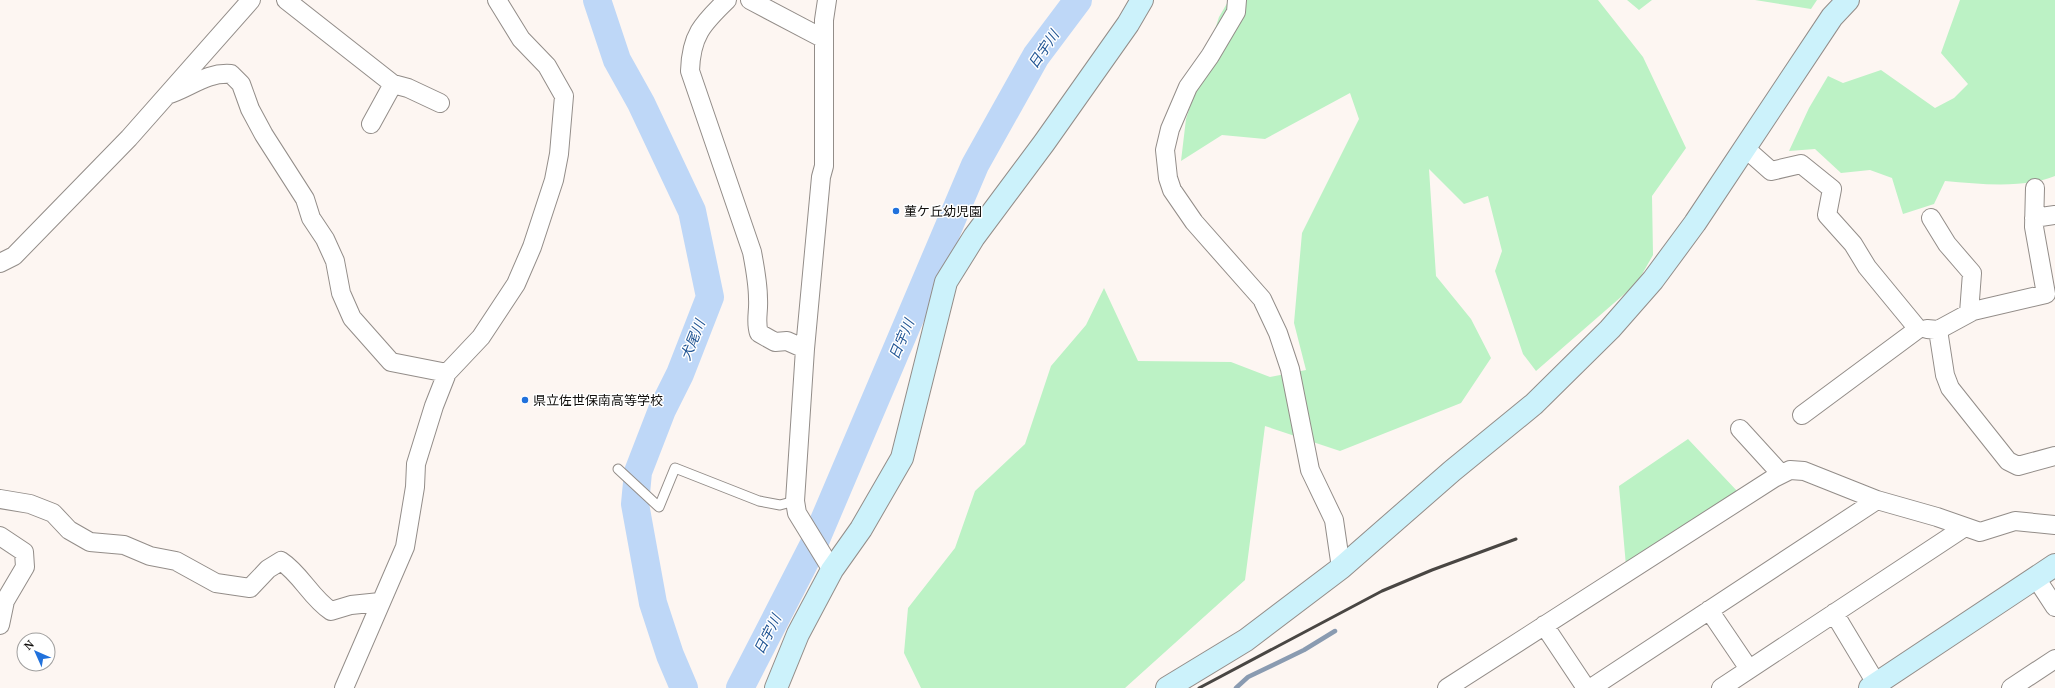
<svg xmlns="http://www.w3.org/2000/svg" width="2055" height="688" font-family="'PT Serif','Noto Sans JP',serif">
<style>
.green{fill:#bcf2c5}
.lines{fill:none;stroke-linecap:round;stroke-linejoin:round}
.stream{stroke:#8a9bb1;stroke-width:4.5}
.river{stroke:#bed7f7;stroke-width:28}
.lane-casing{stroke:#938d89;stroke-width:11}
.street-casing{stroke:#938d89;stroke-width:20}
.secondary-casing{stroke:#938d89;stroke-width:24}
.lane{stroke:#fff;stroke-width:9}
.street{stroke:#fff;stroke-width:18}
.secondary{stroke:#ccf2fb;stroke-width:22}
.rail{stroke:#494643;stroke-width:3}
.poi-dot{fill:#2071dc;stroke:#fff;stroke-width:1.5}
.labels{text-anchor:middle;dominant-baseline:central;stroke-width:3;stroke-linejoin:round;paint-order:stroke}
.poi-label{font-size:13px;fill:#110f0d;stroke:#fff;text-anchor:start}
.water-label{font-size:14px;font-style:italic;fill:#215594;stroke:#fff}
</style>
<rect width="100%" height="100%" fill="#fdf6f2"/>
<path class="green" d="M1229 0H1598L1643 57 1686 148 1652 196 1653 255 1637 283 1536 371 1523 354 1495 271 1502 251 1488 196 1464 204 1429 169 1436 276 1471 319 1491 358 1461 403 1340 451 1265 426 1245 580 1125 688H921L904 653 908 608 955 548 975 491 1025 444 1051 366 1086 325 1104 288 1138 361 1231 362 1270 377 1306 370 1294 323 1302 233 1359 119 1350 93 1265 139 1222 135 1181 161 1186 119 1219 17Z
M1627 0H1652L1639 10Z
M1755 0H1817L1811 9Z
M1960 0H2055V176C2021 189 1981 184 1945 181L1934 204 1903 214 1892 178 1870 170 1841 173 1815 149 1789 151 1809 108 1828 76 1843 83 1881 70 1935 108 1954 98 1968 84 1941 53Z
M1688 439 1738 492 1626 566 1619 486Z"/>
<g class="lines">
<path class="stream" d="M1236 688 1248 677 1304 650 1335 631"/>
<path class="river" d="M597 0 617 60 641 103 692 211 710 297 680 374 662 410 638 472 635 504 653 603 670 655 684 688
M740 688 814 544 975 165 1036 56 1078 0"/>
<defs>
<path id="lane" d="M618 469 659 507 675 468 759 501 780 505 795 501"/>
<path id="street" d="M286 0 393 84 408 88 440 103
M727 0C702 24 691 36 690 71L752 252C755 268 758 283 758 299 759 312 755 321 759 333L775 342 787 341 805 349
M750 0 824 39
M827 0 824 20V166L821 177 805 349 795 501 797 513 832 570
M1237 0 1236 12 1210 56 1188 87 1170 129 1165 150 1168 178 1172 190 1194 222 1262 299 1278 333 1290 369 1310 470 1334 520 1341 568
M167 95C190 88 206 72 231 74L241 84 250 109 264 135 305 199 311 218 325 239 335 261 341 293 352 318 391 362 447 373
M371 124 393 84
M1745 148 1771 171 1801 164 1832 189 1827 215 1853 244 1867 267 1918 329 1802 415
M1931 218 1947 244 1972 273 1969 313
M2034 218 2055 215
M0 263 14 256 129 138 251 0
M1927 329 1938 330 1945 375 1950 388 2008 461 2018 466 2055 456
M1938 330 1973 311 2046 294 2034 227 2035 188
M1740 429 1781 474
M0 499 30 504 53 513 69 530 90 542 124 545 150 556 176 561 216 583 250 588 268 569 281 561C301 574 311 598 331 611L351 605 380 602
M0 536 24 552 25 567 5 601 0 625
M2036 578 2055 607
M1709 610 1749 669
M1834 613 1876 683
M1544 625 1586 688
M344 688 405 547 415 487 416 464 434 406 447 373 481 337 516 284 532 247 554 180 559 154 564 96 547 66 521 39 497 0
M1447 688 1774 478 1790 470 1804 471 1877 500
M1591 688 1877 500 1937 517 1980 532 2015 521 2055 525
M1721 688 1965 527
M2011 688 2055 659"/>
<path id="secondary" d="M776 688 798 634 832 570 861 529 902 458 946 282 974 237 1044 143 1128 24 1142 0
M1167 688 1246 640 1341 568 1452 471 1534 404 1610 329 1653 280 1695 223 1832 17 1848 0
M1870 688 2055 565"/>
</defs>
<use href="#lane" class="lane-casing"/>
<use href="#street" class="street-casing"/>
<use href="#secondary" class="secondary-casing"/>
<use href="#lane" class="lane"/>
<use href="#street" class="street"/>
<use href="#secondary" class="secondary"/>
<path class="rail" d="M1199 688 1382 591 1432 570 1516 539"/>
</g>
<g class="poi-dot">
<circle cx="896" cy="211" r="4"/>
<circle cx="525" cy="400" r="4"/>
</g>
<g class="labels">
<g class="poi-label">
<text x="904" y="211">菫ケ丘幼児園</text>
<text x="533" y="400">県立佐世保南高等学校</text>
</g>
<g class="water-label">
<text transform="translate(1043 49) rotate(-56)">日宇川</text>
<text transform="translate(901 339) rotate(-67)">日宇川</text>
<text transform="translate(692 340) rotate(-68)">犬尾川</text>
<text transform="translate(767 634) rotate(-63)">日宇川</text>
</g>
</g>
<g transform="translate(36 652) rotate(315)"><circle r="19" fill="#ffffff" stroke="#a09f9e"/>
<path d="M0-3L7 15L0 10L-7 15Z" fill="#2071dc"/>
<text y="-6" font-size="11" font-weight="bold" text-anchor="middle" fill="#110f0d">N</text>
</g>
</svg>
